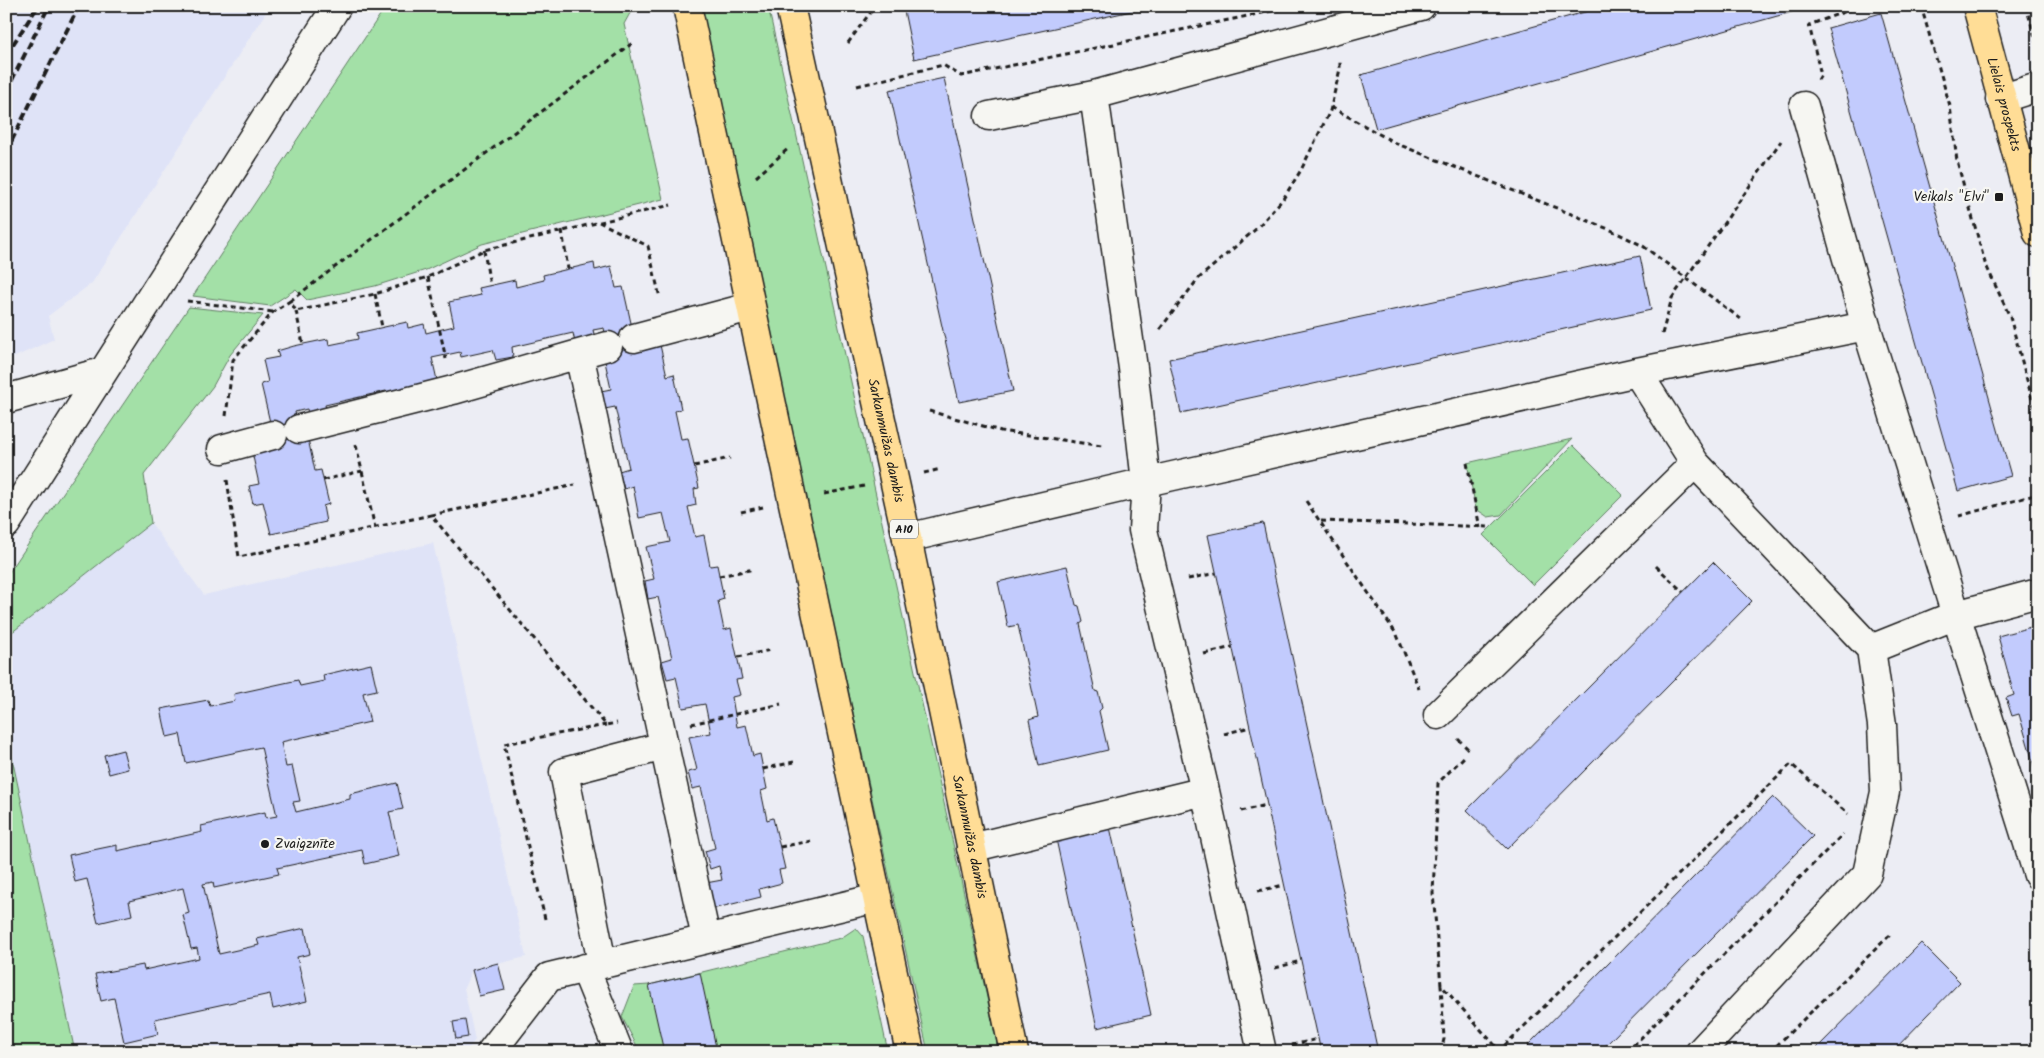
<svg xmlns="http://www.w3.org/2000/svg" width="2044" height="1058" font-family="Kalam,sans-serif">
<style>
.built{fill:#dfe3f7}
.green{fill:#a3e0a7;stroke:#607e62}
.building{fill:#c2cbfd;stroke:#1c1c1c}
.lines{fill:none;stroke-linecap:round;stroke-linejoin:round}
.minor-casing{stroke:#1c1c1c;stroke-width:31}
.major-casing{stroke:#1c1c1c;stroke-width:31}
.path{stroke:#1c1c1c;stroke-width:3;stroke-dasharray:5 4;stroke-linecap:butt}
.minor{stroke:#f6f6f2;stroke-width:28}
.major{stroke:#ffdd96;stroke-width:28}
.rail{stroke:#1c1c1c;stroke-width:4;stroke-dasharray:8 4;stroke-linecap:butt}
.poi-dot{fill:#1c1c1c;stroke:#f6f6f2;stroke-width:2}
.labels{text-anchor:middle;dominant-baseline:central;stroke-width:4.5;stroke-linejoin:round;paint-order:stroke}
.shield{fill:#f6f6f2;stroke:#5d5d5c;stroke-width:1}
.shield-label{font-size:12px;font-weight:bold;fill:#1c1c1c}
.street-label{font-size:14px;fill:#1c1c1c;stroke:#f6f6f2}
.poi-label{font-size:14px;fill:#1c1c1c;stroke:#f6f6f2;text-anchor:end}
</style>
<rect width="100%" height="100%" fill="#ecedf4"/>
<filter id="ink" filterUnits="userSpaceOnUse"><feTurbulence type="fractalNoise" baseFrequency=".02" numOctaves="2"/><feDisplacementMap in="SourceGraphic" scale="10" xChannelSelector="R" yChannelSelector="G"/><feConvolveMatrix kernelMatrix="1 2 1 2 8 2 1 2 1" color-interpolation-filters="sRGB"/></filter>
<g filter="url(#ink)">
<path class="built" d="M6 6H270L92 283 48 316 54 339 6 361Z
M151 523 204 595 433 543 526 957 472 970 464 988 475 1040 466 1052H75L6 730V637Z"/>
<path class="green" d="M386 6H634L624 24 663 199 482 244 426 270 375 286 307 300 296 289 270 306 193 296Z
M697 6H768L999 1052H928Z
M189 307 263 315 230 355 213 386 144 475 151 523 6 637V577Z
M1572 439 1501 515 1488 517 1476 509 1467 463Z
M1573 445 1623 495 1533 585 1483 535Z
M6 730 75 1052H6Z
M856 928 863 936 888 1052H640L622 1017 634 986 649 985 841 938Z"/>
<path class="building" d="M903 6H1154L914 59Z
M1606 6H1813L1376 129 1361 75Z
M1881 13 2011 476 1958 491 1828 28Z
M944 78 1013 391 959 402 889 90Z
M1640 256 1651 310 1181 413 1169 359Z
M594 263 595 270 611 266 616 288 623 287 637 350 660 345 667 376 674 374 681 409 675 411 681 439 688 438 699 488 694 489 696 505 688 507 695 537 704 535 710 566 717 565 724 599 718 601 724 630 731 628 742 679 736 680 740 695 732 697 737 727 746 725 753 756 760 754 767 789 761 791 767 820 773 818 785 869 779 870 782 883 759 889 761 897 712 909 706 883 722 880 719 866 710 869 705 851 715 848 701 787 692 789 688 772 697 770 689 737 711 733 705 704 683 708 676 677 667 679 662 661 672 658 658 597 648 599 645 581 654 579 646 547 670 542 663 513 639 518 633 486 624 489 619 471 629 468 615 407 605 409 601 391 611 389 604 357 609 355 604 328 593 330 595 338 575 343 573 333 512 347 513 357 496 360 493 350 461 357 460 352 432 358 437 380 404 388 407 398 389 402 386 391 325 405 328 416 309 420 307 409 295 412 302 441 308 439 315 471 321 470 329 504 323 506 326 522 271 534 263 502 253 504 249 486 259 484 252 452 273 435 261 384 268 382 263 360 279 357 277 351 294 346 328 339 329 345 358 339 357 333 407 322 408 328 424 324 426 333 454 326 449 302 481 295 479 288 515 280 516 287 544 280 543 275Z
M1263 523 1378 1052H1321L1208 535Z
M1713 562 1752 601 1507 849 1467 810Z
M1067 566 1076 605 1079 606 1083 622 1080 624 1095 691 1098 692 1102 708 1099 711 1108 750 1039 766 1029 720 1038 717 1018 625 1008 627 998 582Z
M2038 625V779L2019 714 2012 716 2006 698 2014 695 1998 636Z
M371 664 377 690 363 693 370 722 281 742 286 767 292 766 300 801 293 802 296 812 350 799V794L397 783 403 809 389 812 399 856 365 864 362 850 277 868 279 874 214 888 213 882 203 884 219 954 259 945 257 939 305 928 310 954 297 957 307 1001 273 1009 270 994 155 1019 158 1034 124 1042 114 998 101 1001 95 974 143 965 144 970 199 958 197 948 191 949 183 915 189 913 183 888 129 901 132 915 98 923 87 879 75 882 69 855 117 845V851L202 832 201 826 265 812 266 818 277 816 261 747 186 763 180 734 167 737 161 709 208 700 210 706 235 701 234 694 298 680 300 686 324 681 323 675Z
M123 750 128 769 109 774 104 755Z
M1773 797 1813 836 1599 1052H1535L1528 1045Z
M1110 827 1151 1015 1097 1028 1056 839Z
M1921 943 1960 982 1892 1052H1813Z
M498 963 505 990 479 996 472 970Z
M700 973 717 1052H664L649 985Z
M465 1020 468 1037 456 1039 453 1022Z"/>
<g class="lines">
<defs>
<path id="minor" d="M1094 95 1133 368 1146 482 1143 530 1205 791 1262 1052
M2000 99 2038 87
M1804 106 1866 326
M989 116 1094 95 1421 6
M634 338 750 307
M579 354 608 346
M1637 372 1695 463 1871 649
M6 399 102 372
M299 429 453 390 579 354 706 938
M222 449 273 435
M6 524 337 6
M907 538 1146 482 1637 372 1866 326 1956 615 1871 649 1882 725 1885 792 1867 874 1700 1052
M2038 593 1956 615 2038 875
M1438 715 1695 463
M971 848 1205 791
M602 963 564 772 664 746
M585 968 619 1052
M491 1052 549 977 877 898"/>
<g id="major">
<path d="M687 6 910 1052"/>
<path id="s1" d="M790 6 907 538 1014 1052"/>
<path id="s2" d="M1977 6 2038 233"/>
</g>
</defs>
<use href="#minor" class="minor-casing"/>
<use href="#major" class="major-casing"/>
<path class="path" d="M1921 6 1950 106 1957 161 1985 263 2010 317 2038 421
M2026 6 2038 48
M848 43 875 6
M1818 80 1821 75 1809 25 1860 6
M857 86 943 65 961 76 1286 8
M1331 107 1395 143 1611 230 1643 246 1741 319
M756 177 789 148
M599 222 648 246 660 298
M562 230 568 269
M484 250 490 286
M428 277 446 359
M375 294 382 327
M187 301 273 312
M290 301 634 42
M296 311 303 344
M1160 329 1198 279 1257 228 1283 199 1301 170 1330 111 1340 69V60
M1662 334 1672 298 1781 141
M929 411 1001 431 1102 446
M226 416 233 360 273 312 290 301 296 311 375 294 428 277 484 250 671 205
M356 445 375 528
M1467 463 1480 528
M694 466 730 458
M924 473 941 469
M227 480 239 557 431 515 606 725 617 723
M323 480 362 471
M824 494 864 486
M1306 501 1397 635 1419 689
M741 512 763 507
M431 515 575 485
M1959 516 2038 494
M1321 521 1491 527
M1656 566 1683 592
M719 576 754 569
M1188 579 1216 573
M1204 654 1232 647
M738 657 771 650
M691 724 781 704
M1224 734 1250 727
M1458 739 1470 751
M763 769 794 762
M1241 811 1267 805
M780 847 811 841
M1258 891 1284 885
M545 919 504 744 606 725
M1275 968 1301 961
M1441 985 1433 893 1438 783 1464 757
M1292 1045 1318 1039
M1441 1052 1444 1039 1441 985 1500 1051
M1502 1052 1500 1050 1791 764 1848 814
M1627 1052 1843 834
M1770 1052 1892 933"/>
<use href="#minor" class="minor"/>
<use href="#major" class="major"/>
<path class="rail" d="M6 55 38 6
M6 92 49 6
M6 152 79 6"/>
</g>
</g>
<g class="poi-dot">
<rect x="1994" y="192" width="10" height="10" rx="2.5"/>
<circle cx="265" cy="844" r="5"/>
</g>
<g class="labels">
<rect class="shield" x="890" y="519.5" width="28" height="19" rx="4"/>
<g class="shield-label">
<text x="904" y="529">A10</text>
</g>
<g class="street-label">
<text stroke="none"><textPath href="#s2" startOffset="102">Lielais prospekts</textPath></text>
<text stroke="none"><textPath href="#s1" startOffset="445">Sarkanmuižas dambis</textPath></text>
<text stroke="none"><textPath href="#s1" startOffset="850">Sarkanmuižas dambis</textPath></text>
</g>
<g class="poi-label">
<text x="1989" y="197">Veikals "Elvi"</text>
<text x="275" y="844" text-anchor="start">Zvaigznīte</text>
</g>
</g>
<rect width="2044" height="1058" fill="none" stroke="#f6f6f2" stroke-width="25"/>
<rect x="12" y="12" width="2019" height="1033" fill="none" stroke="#1c1c1c" stroke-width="2" filter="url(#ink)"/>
</svg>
